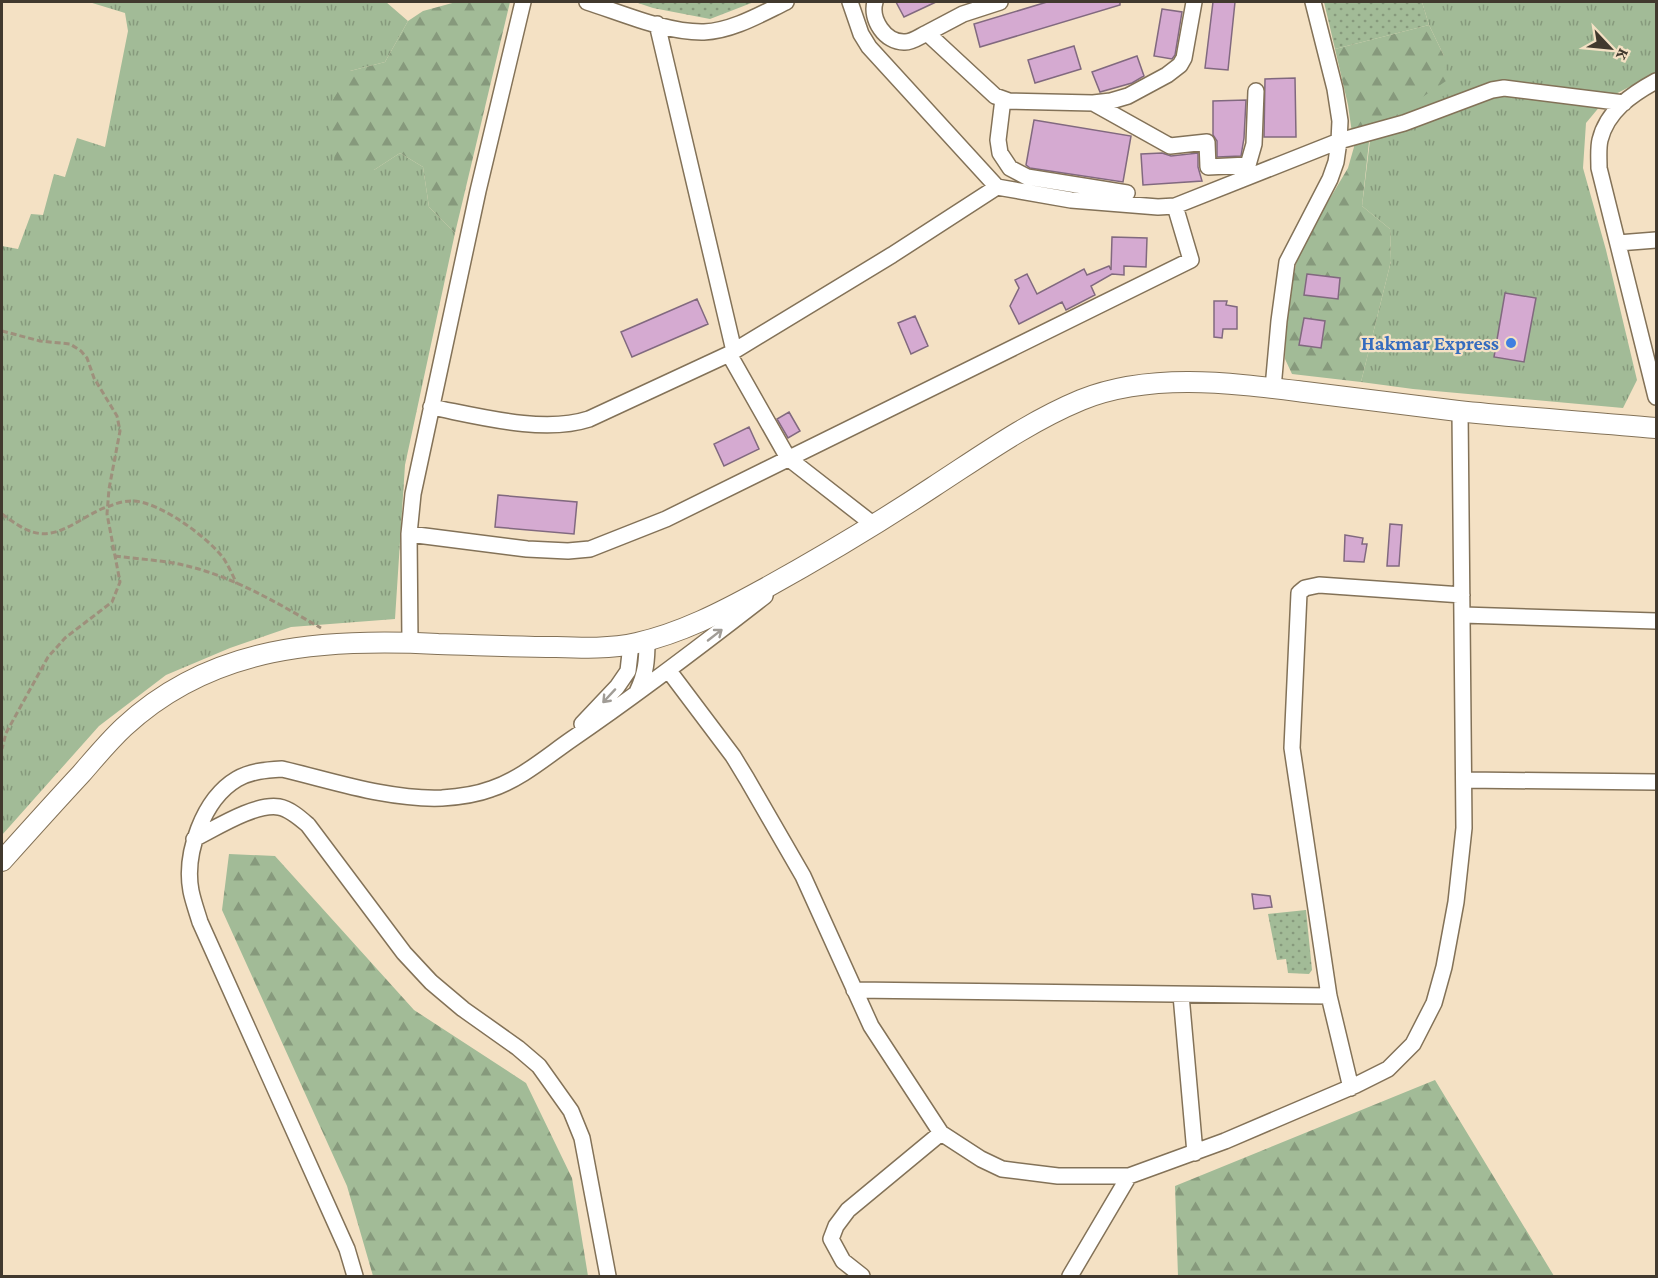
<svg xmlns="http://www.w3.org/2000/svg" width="1658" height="1278" font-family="'Crimson Pro',serif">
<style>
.grass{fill:url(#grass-tufts)}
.forest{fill:url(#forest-firs)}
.garden{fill:url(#garden-dots)}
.building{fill:#d5aad1;stroke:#81697f;stroke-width:1.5}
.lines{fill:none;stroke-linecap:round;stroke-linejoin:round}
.minor-casing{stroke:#837258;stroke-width:18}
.major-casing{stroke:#837258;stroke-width:22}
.path{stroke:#9e907c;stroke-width:3;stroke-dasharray:6 3;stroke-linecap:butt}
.minor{stroke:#fff;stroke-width:15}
.major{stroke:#fff;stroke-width:20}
.oneway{stroke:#a09c96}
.shop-dot{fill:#3f7fe0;stroke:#f4e1c4;stroke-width:2}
.labels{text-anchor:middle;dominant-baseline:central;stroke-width:4.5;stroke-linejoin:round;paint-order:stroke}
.shop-label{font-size:20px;font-weight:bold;fill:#366cbe;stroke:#f4e1c4;text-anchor:end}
</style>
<defs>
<pattern id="grass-tufts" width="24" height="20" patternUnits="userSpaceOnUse" patternTransform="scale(1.5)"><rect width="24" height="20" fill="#a2bb97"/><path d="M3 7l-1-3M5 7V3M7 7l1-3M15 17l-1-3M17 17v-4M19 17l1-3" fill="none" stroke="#86997c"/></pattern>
<pattern id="forest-firs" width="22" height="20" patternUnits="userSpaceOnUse" patternTransform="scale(1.5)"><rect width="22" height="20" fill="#a2bb97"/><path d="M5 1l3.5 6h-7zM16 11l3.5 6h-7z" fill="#86997c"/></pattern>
<pattern id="garden-dots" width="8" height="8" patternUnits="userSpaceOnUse" patternTransform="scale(1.5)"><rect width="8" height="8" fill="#a2bb97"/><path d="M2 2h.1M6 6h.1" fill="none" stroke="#86997c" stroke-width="1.8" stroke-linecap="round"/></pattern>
</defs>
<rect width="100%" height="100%" fill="#f4e1c4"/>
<path class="grass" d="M89 2H386L408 21 385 62 350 71 374 170 400 153 423 167 429 207 455 233 405 465 395 619 291 627 230 648 166 675 99 726 2 835V246L18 249 31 214 43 215 54 174 65 177 77 138 105 147 128 31 125 13Z
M1422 2H1656V73L1606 99 1586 123 1583 168 1606 250 1637 380 1623 408 1413 389 1361 382 1391 261 1390 229 1362 206 1371 132 1444 56 1429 25Z"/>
<path class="forest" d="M456 2H510L455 233 429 207 423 167 400 153 374 170 335 161 327 110 350 71 385 62 408 21 423 11Z
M1429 25 1444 56 1446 81 1370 133 1362 206 1390 229 1391 261 1361 382 1292 374 1285 359 1286 310 1297 260 1317 220 1348 168 1354 147 1348 105 1335 49Z
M229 854 275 856 414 1010 526 1083 572 1178 588 1276H373L347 1186 222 910Z
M1435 1080 1554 1276H1178L1175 1186Z"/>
<path class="garden" d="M635 2H754L710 19 653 8Z
M1324 2H1422L1429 25 1335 49Z
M1306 910 1312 970 1309 974 1288 973 1286 959 1277 960 1268 914Z"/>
<path class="building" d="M896 2H936L904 17Z
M1047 2H1120V5L980 47 974 24Z
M1213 2H1235L1228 70 1205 68Z
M1162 9 1182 12 1175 55 1172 59 1154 56Z
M1074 46 1081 69 1035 83 1028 60Z
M1137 56 1144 76 1132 83 1100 92 1092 72Z
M1295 78 1296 137H1264L1265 79Z
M1246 100 1244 138 1241 156 1217 157V141L1213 135V101Z
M1034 120 1131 136 1123 182 1030 168 1026 165Z
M1162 153 1171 156 1198 153V167L1202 181 1143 185 1141 154Z
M1112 237 1147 238 1146 267 1124 266V275L1112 274 1091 286 1095 295 1066 310 1062 302 1019 324 1010 306 1019 288 1015 280 1027 274 1037 294 1084 269 1087 275 1109 266 1111 270Z
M1307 274 1340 278 1338 299 1304 295Z
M1505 293 1536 298 1524 362 1494 357Z
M697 299 708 324 632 357 621 332Z
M1214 301H1227L1226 305 1237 307V329H1223L1222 338 1214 337Z
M915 316 928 346 911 354 898 323Z
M1304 318 1325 321 1321 348 1299 345Z
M789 412 800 431 788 438 777 419Z
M749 427 759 449 724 466 714 444Z
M498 495 577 502 574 534 495 527Z
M1390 524 1402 525 1399 566H1387Z
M1345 535 1363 538 1362 544H1367L1364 562 1344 561Z
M1252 894 1270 896 1272 907 1254 909Z"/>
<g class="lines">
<defs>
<path id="minor" d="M587 2C622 13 667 33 704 32 732 31 761 14 786 2
M850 2 861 34 869 47 997 187 1071 200 1158 207 1175 206 1339 141 1404 123 1492 90 1504 88 1624 103
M875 2C870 19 885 43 905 42 913 42 920 36 927 33
M1000 2 963 14 927 33 995 96 1009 101 1093 103 1111 101 1128 96 1167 75 1180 65 1184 58 1194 2
M657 24 734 351
M1656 81C1632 94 1607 111 1600 140 1598 148 1599 159 1599 168L1656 397
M1003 99 998 140 1000 153 1010 168 1027 177 1127 193
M1093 103 1170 146 1207 142 1208 167 1248 165 1254 144 1256 91
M1618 243 1656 240
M729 354 788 458 874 525
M1273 388 1279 321 1287 262 1330 179 1336 162 1339 141 1340 121 1335 89 1313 2
M431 407C478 416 543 434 589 419L729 354 892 255 997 187
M409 534 527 549 568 551 590 549 666 519 1191 260 1175 206
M1463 615 1656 621
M410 642 409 534 413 494 478 191 523 2
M669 671 733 756 747 779 803 876 871 1026 941 1133 981 1159 1002 1169 1058 1176H1129L1225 1141 1356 1085 1388 1069 1413 1044 1434 1003 1444 967 1456 902 1464 828 1460 411
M637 692C646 674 647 660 647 641
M582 724 617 687 628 671 631 644
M1465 780 1656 782
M194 839C216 828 255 803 279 807 290 809 300 818 308 825L404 953 431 982 463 1009 518 1048 539 1066 571 1111 582 1138 608 1276
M854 990 1329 996
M1181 995 1195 1153
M1351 1088 1329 996 1292 748 1299 593 1305 588 1319 585 1462 595
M355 1276 347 1249 200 922C197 912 193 901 191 891 184 854 203 799 237 779 251 771 266 770 282 769 333 781 388 800 442 798 458 797 475 795 491 789 521 779 546 757 572 739 638 694 702 645 765 596
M862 1276 843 1261 831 1239 836 1226 848 1210 941 1133
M1070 1276 1129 1176"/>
<path id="major" d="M2 861C28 832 54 803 81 774 95 758 108 742 124 727 212 645 324 638 438 644 477 645 517 647 556 647 583 648 611 649 637 643 681 633 722 612 762 590 820 558 877 524 933 487 981 456 1028 422 1081 400 1151 372 1232 383 1305 392 1356 398 1407 405 1458 411 1524 418 1590 422 1656 428"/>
</defs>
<use href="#minor" class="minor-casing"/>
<use href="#major" class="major-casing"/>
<path class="path" d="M2 331 40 341 70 344 81 351 87 358 94 378 117 416 120 431 109 489 107 514 120 582 112 602 65 638 48 657 6 733 2 749
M2 514C16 524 32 537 51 533 72 529 89 512 110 506 116 503 125 501 132 501 159 501 209 538 224 559 229 567 233 576 237 584
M115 556C137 559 161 560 183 565 233 576 277 603 321 628"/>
<use href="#minor" class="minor"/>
<use href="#major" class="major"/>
</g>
<defs><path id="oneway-shaft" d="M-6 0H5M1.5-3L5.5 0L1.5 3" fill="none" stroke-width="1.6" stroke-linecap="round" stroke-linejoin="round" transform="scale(1.5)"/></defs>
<g class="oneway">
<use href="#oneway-shaft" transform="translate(715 635) rotate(-38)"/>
<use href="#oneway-shaft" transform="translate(609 696) rotate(133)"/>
</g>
<circle class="shop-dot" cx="1511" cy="343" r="6"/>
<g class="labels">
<g class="shop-label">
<text x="1499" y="343">Hakmar Express</text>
</g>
</g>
<rect width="1658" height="1278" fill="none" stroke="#41392e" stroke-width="6"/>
<g transform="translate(1610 48) rotate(116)" stroke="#f4e1c4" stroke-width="4.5" paint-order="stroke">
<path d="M0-4.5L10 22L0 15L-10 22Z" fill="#41392e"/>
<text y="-9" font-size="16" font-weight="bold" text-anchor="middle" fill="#41392e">K</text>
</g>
</svg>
